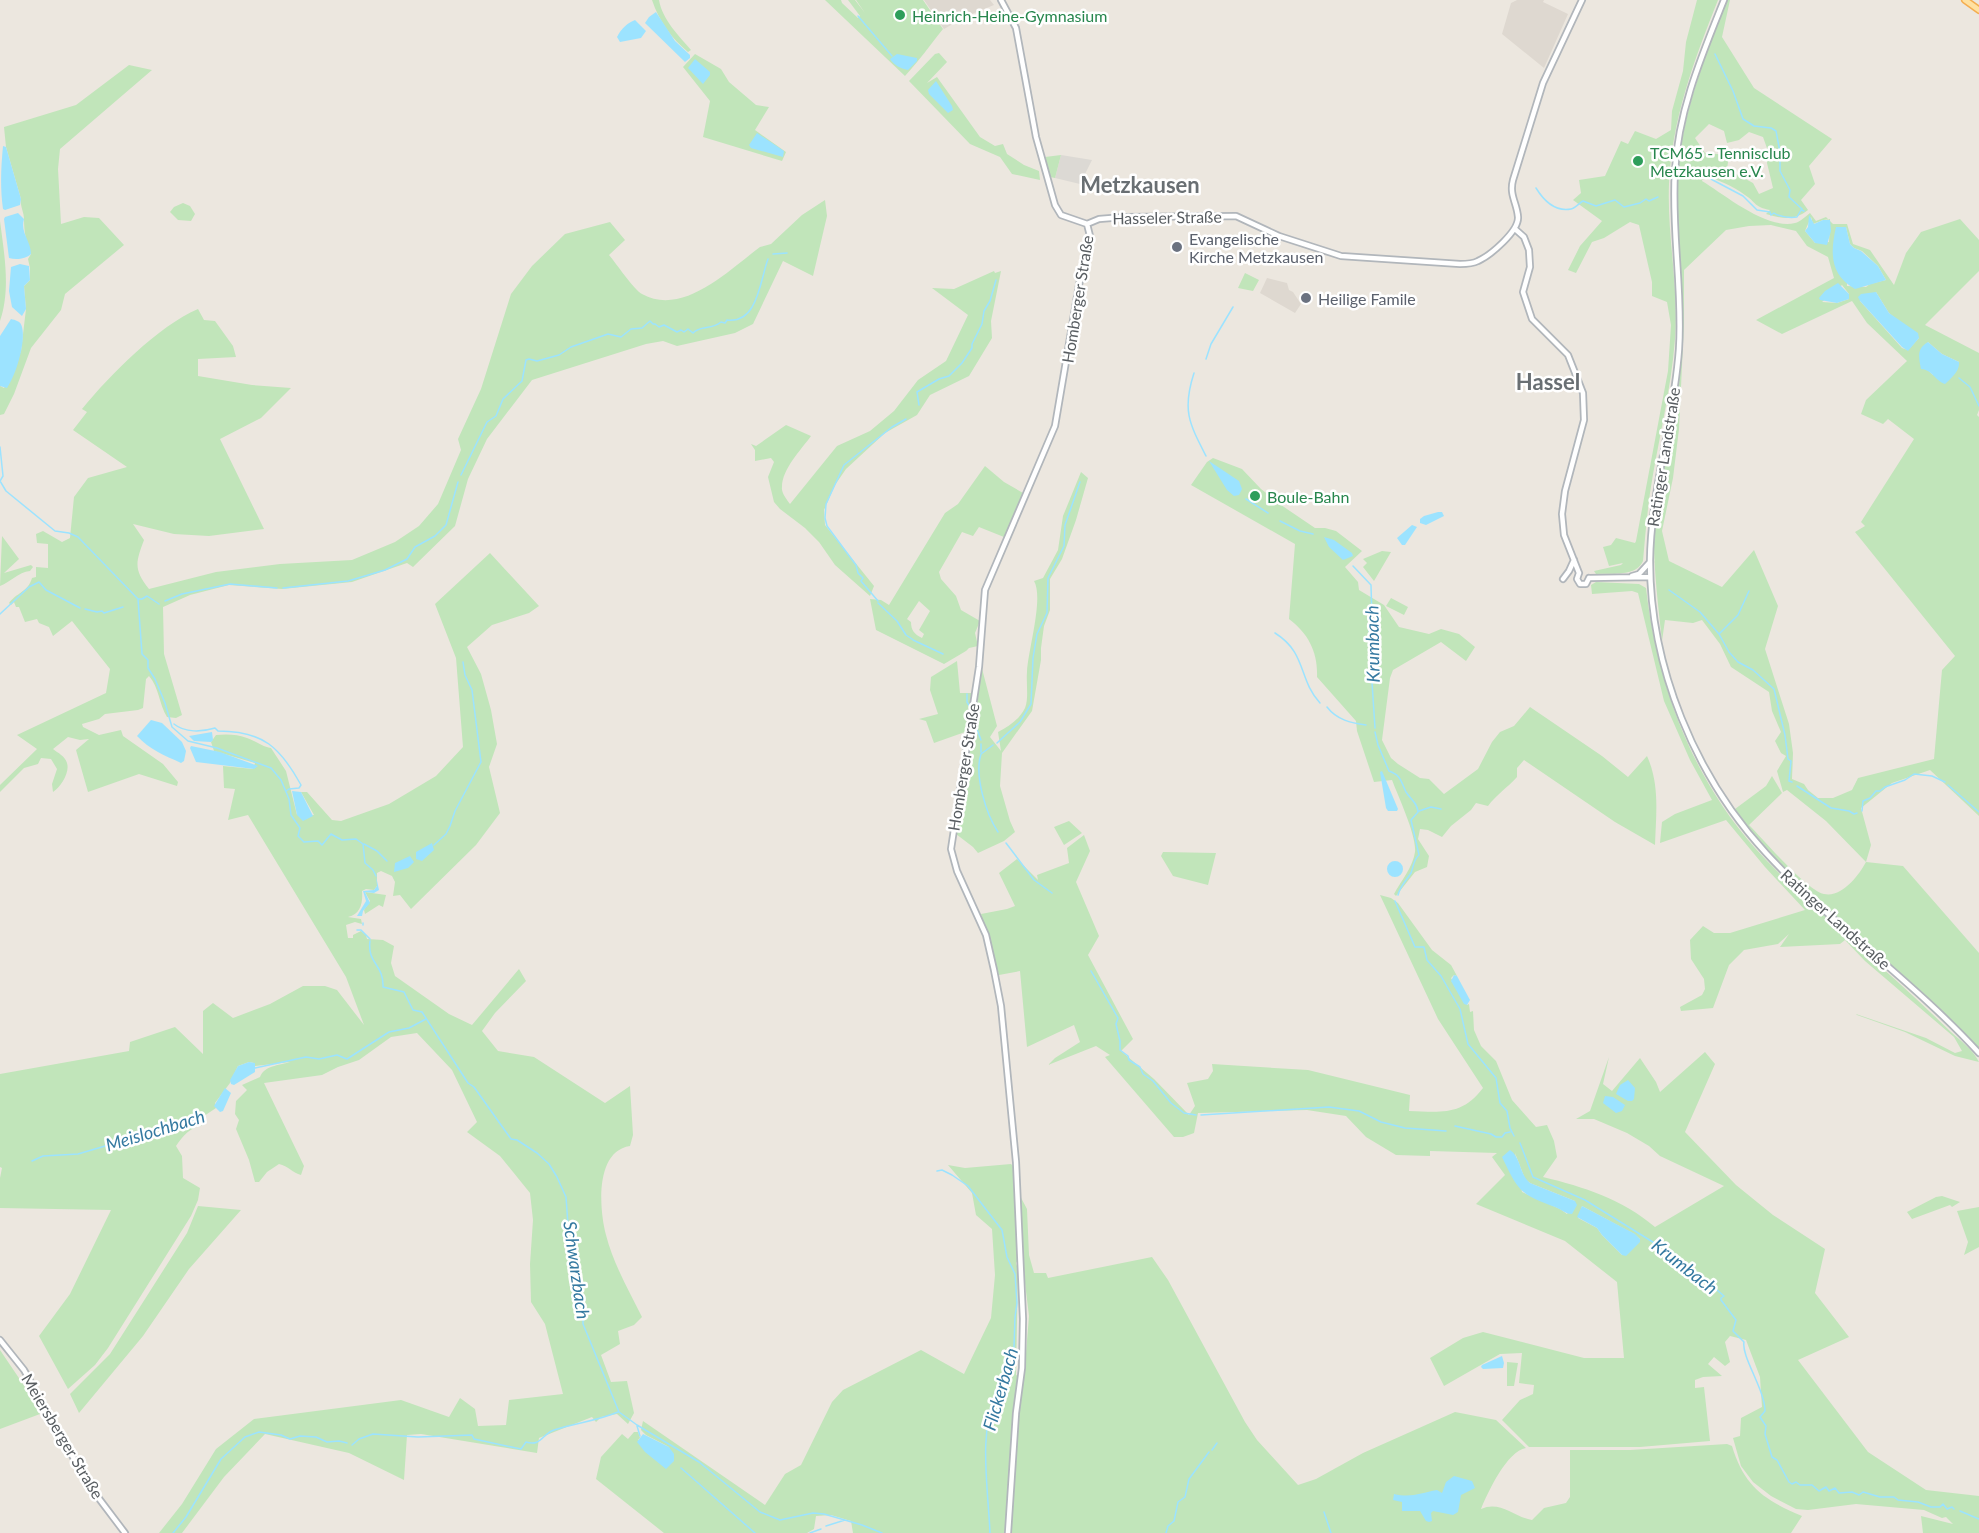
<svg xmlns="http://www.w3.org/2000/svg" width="1979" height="1533" font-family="Lato,sans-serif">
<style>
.industrial{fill:#dcd9d4}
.education{fill:#ded8d0}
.green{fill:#c1e5ba;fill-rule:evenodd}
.water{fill:#9ce3ff}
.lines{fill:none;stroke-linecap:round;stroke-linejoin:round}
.stream{stroke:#9ce3ff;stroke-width:1.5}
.secondary-casing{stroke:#b1b6bb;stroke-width:8}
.primary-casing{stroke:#f4ad50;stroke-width:8}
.secondary{stroke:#fff;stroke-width:4.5}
.primary{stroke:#ffe1a1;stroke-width:5}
.leisure-dot{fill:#2e9e5b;stroke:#fff;stroke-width:2}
.worship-dot{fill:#6b7280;stroke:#fff;stroke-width:2}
.labels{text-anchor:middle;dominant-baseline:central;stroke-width:5;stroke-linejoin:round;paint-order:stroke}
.leisure-label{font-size:16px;fill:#27864d;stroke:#fff;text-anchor:start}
.street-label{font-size:16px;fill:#585d61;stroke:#fff}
.worship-label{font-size:16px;fill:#5b616d;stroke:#fff;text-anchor:start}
.water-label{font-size:18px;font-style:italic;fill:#3479a0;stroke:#fff}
.district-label{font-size:22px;font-weight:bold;fill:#696f73;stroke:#fff}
</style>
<rect width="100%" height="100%" fill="#ece7df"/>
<path class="industrial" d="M1061 155 1092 160 1080 184 1055 178Z"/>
<path class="education" d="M924 0H990L994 5 967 16 944 29Z
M1517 0H1544L1543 2 1568 14 1544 68 1502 34 1511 3Z
M1267 278 1287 283 1289 290 1293 292 1301 304 1295 313 1260 293Z"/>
<path class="green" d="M652 0H659C662 19 679 36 691 50L688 52C671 38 659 21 652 0Z
M825 0H841L842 3 858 18 860 16 848 0H855L865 13 856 0H923L943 29C930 45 919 61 905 76Z
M1697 0H1718C1694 60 1672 119 1669 184 1667 236 1679 288 1675 339 1671 391 1658 441 1650 493 1647 515 1645 538 1643 561 1636 577 1612 573 1596 574L1594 571 1621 565 1623 563 1609 566 1603 547 1611 545 1616 538 1635 543 1636 541 1668 371 1671 325 1667 302 1652 296V282L1639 225 1630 222 1604 238 1592 242 1576 273 1568 270 1580 246 1602 221 1573 200 1581 193 1579 180 1605 176 1621 141 1628 144 1635 131 1656 139 1671 130 1672 111 1683 71 1686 42Z
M1727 0H1730L1722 37 1754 88 1832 139 1809 166 1815 184 1801 200 1808 210C1794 221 1783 219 1766 214L1770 210C1754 207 1757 203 1745 195 1733 186 1718 180 1704 175L1702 181C1725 195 1767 230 1795 223 1800 222 1806 216 1810 213L1816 221 1826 217 1833 224H1847L1853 244 1870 250 1894 285 1906 253 1921 232 1960 219 1979 240V271L1925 325 1979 353V410L1977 415 1979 417V816L1930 770 1892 783 1861 808 1871 845 1866 862 1903 866 1979 953V1049C1938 1008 1895 968 1852 930 1810 892 1767 856 1735 809L1766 786 1772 776 1782 793 1749 825C1764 840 1806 890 1824 894 1842 898 1859 875 1866 862L1826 821 1787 790 1783 792 1777 771 1786 756 1781 753 1775 741 1781 732 1772 711 1769 692 1731 667 1720 644 1702 620 1693 623 1665 620 1662 641C1658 603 1653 565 1654 527 1656 468 1676 410 1681 352 1686 293 1675 234 1678 174 1682 113 1705 57 1727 0ZM1709 124 1724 131 1727 143 1739 140 1749 132 1763 137 1768 151 1767 163 1773 188 1759 194 1753 183 1727 169 1729 155 1705 153 1695 138ZM1811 217 1813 224 1823 220 1830 219 1829 242 1815 243 1805 231ZM1771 225 1796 231 1807 246 1828 257 1834 278 1756 320 1782 334 1852 301 1867 323 1907 361 1866 400 1861 414 1883 424 1888 419 1914 439 1861 522 1865 526 1855 532 1955 656 1942 670 1934 759 1858 778 1852 790 1833 798H1818L1808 790 1804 784 1792 779 1793 753 1789 724 1765 649 1778 606 1754 550 1722 587 1669 561 1662 531 1673 478 1679 429 1684 323V270L1726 230 1749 226ZM1846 227 1850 244 1854 248 1862 251 1878 266 1886 280 1870 284 1866 287 1847 286ZM1842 285 1849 294V299L1837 303 1822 302ZM1876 292 1889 313 1919 338 1908 350 1902 348 1860 301ZM1928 342 1942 354 1959 362 1933 375C1917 360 1918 364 1928 342Z
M939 53 947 62 927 83 937 77 980 137 995 146 1003 144 1007 154 1024 165 1039 171 1040 180 1012 174 1000 157 970 144 909 81 935 54Z
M695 54 721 69 729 82 756 105 769 107 755 130 786 152 782 161 703 137 710 101 683 67Z
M129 65 152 70 60 149 58 169 61 224 84 217 99 218 124 245 65 294 61 310 31 348 14 394 4 414 0 415V386L4 388 21 351 26 309 24 286 30 280V268L28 259 31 254C26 242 24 232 24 219 24 212 20 207 21 199L6 147 4 127 76 105Z
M1061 155 1055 178 1050 177 1045 157Z
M825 200 827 216 813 276 783 261 753 324 735 333 677 346 663 341 646 344 532 380 487 439 468 479 455 526 413 567 407 563 352 582 282 589 229 585 190 595 163 607 164 654 182 715 176 718 167 717C159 704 159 687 149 676L146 679 143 708 138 710 105 714 99 719 82 724 83 727 99 735 121 730 123 736 163 764 178 782 177 786 139 774 88 792 76 750 89 739 80 740 68 737 53 749C58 753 65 756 67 763 70 772 61 787 53 792L52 784 57 769 51 759 41 758 38 764 24 768 0 792V785L37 749 17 735 106 693 110 669 72 621 53 636 49 627 39 623 37 619 25 622 19 607H16L14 602 11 605 9 603C16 593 28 592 32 578L36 577V567L48 568V544L37 543 36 534 43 531 62 542 70 538 74 497 88 478 127 467 73 430 87 412 82 409C110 375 158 326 198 309L204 320 215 321 233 346 236 357 198 359V376L252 385 291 388 261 418 220 439 264 529 209 536 174 534 133 524 144 540C136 562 133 569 149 589L216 572 280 564 352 560 395 542 419 526 438 504 461 450 458 439 481 389 511 294 532 266 565 234 610 222 625 240 609 255C616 263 634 290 642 294 683 317 729 270 760 247L771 244 802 215Z
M183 203 190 206 195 214 191 221 178 220 170 212 174 207Z
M0 221C4 253 11 289 0 321Z
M994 271 995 273 1001 271 991 321 992 338 969 376 930 395 917 415 885 433 846 469 835 485 824 510 825 525 874 586 870 596 835 565 819 542 805 528 780 509 774 502 768 477 774 462 771 458 755 461V450L751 444 756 446 786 425 811 436C801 450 782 469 782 487 781 493 787 500 790 504L837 446 870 431 894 411 918 380 946 361 968 315 932 288 954 289Z
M1245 273 1259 280 1253 291 1238 288Z
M1213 458 1242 469 1261 489 1284 507 1315 528H1325L1336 531 1362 551 1345 567 1358 582 1359 590 1384 605 1399 627 1429 634 1441 629 1459 634 1475 647 1466 661 1441 642 1393 670 1390 678 1382 740 1391 758 1398 764 1420 778 1429 779 1444 794 1478 769 1492 742 1500 732 1514 726 1530 707 1602 756 1628 777 1647 756C1660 785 1656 814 1655 845L1615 822 1524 760 1517 768V777C1507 788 1496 795 1488 806L1476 803 1471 810 1451 826 1442 837 1428 830 1420 829 1418 839 1429 856 1427 867 1415 872 1396 896 1394 894C1401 881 1413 867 1415 852 1417 836 1398 796 1392 780L1374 782 1357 731 1356 721 1317 677C1318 653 1309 634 1289 619L1295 544 1191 485 1207 462Z
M985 466 1004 482 1023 493 1004 537 979 527 973 536 962 532 939 572 941 579 956 596 961 610 980 621 975 633 978 646 969 648 966 651 944 664 876 630 870 599 881 600 889 605 945 513 958 504ZM919 601 930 611 919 630 924 634 922 638C914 634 911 630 911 622L907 619Z
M1081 472 1088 478 1076 520 1062 559 1050 579V610L1044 626 1041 648V660L1032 711 1002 753 1000 786 1010 821 1015 832 1004 841 978 853 973 847 956 834 964 787 980 661 997 726 990 737 1001 751 998 732C1009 726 1019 720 1025 708 1029 698 1026 683 1027 672 1028 650 1044 598 1034 581L1043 578 1058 550 1063 516Z
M2 536 19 559 4 573 31 565 33 567 30 571C18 572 11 582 0 586Z
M1382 551 1391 552 1374 581 1363 567 1367 563 1363 559Z
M490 553 539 606 529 613 492 625 467 647 481 674 491 710 497 744 489 767 500 813 476 845 411 909 400 895 393 896 395 882 392 876 381 871 377 873V886L374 890 366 889 362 891C363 902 361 914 348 917L361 919 362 924 355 922 346 925 348 938H353V935L361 931 366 935 367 939 383 940 394 946 391 963 395 976 449 1014 472 1025 519 969 526 981 495 1013 482 1031 498 1051 534 1057 605 1103 630 1086 633 1135 630 1146C595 1151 599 1209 606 1235 613 1263 629 1291 642 1317L634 1325 618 1331 620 1344 601 1355 611 1382 627 1381 634 1413 628 1424 617 1414 601 1417 596 1422 592 1417 539 1438 537 1453 421 1434 407 1435 404 1480 349 1453 265 1434 224 1477 182 1533H159L182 1504 216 1449 254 1419 401 1400 449 1417 460 1398 475 1409 478 1426 506 1425 509 1400 563 1394 545 1324 531 1302 530 1264 533 1220 530 1193 500 1156 467 1132 477 1122 452 1070 417 1033 391 1037 359 1060 338 1067 322 1075 264 1083 304 1166 301 1175C293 1173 288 1166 279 1164L267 1172 259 1182H255L249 1160 236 1129 239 1120 235 1114 236 1101 247 1090 242 1085 260 1077C265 1065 278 1066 290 1062L255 1066 254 1063 249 1062 238 1066 230 1083 215 1103 216 1108 201 1118 203 1125C190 1127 183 1136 176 1146L182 1156 183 1178 200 1188 198 1200 191 1216 108 1348 95 1365 68 1389 39 1336 70 1294 111 1210 0 1208V1178L2 1168 0 1167V1074L129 1051 130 1042 175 1027 203 1054V1011L213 1003 233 1018 270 1004 303 986H325L337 990 364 1025 346 977 248 815 228 820 235 789 224 788 223 766 253 769 255 763 214 751 211 742 216 735C225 734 238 734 247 738 256 741 261 746 271 748L286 771 297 815H314L301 792H307L332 820 341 821 389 804 436 776 463 747 456 658 435 604Z
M1596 582 1639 584 1646 588C1657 683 1691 776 1755 848 1794 891 1839 928 1881 967 1905 988 1928 1010 1951 1032 1961 1041 1973 1050 1979 1062L1955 1056 1905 1032 1857 1015 1856 1014 1926 1038 1955 1053 1962 1051 1954 1037 1865 961 1845 940 1840 944 1780 947 1789 934 1778 944 1744 950 1729 965 1713 1008 1681 1011 1680 1007 1702 995 1705 989 1704 979 1691 959 1690 940 1703 926 1714 933H1730L1805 910 1765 867 1726 820 1660 843 1662 822 1675 814 1712 800 1690 760 1664 701 1638 593 1632 591 1592 594 1591 585Z
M1391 598 1408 607 1404 615 1386 606Z
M957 661 960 693H973L965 732 934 743 926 721 919 719 938 714 930 690 931 677Z
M1069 821 1082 833 1064 845 1054 827Z
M1084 835 1090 851 1076 882 1099 936 1088 955 1133 1039 1121 1051 1154 1079 1189 1115 1195 1106 1187 1083 1208 1079 1213 1071 1212 1064 1308 1070 1410 1095 1409 1111C1441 1112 1462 1116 1483 1088L1438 1019 1380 895 1391 898 1398 903 1432 950 1451 965 1457 976 1454 975 1451 978 1467 1005 1469 1004 1470 1012 1473 1011 1474 1030 1481 1046 1496 1061 1512 1100 1536 1127 1547 1125 1554 1141 1557 1157 1543 1177C1584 1187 1622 1199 1655 1227L1724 1186 1660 1156 1649 1146 1627 1133 1594 1119H1576L1590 1111 1609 1057 1603 1084 1612 1091 1640 1058 1656 1082 1660 1092 1705 1052 1715 1064 1685 1132 1736 1185 1773 1215 1825 1249 1815 1293 1849 1337 1798 1360 1868 1452 1926 1490 1979 1496V1533H1923L1921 1516 1953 1524 1946 1517 1942 1518 1924 1510 1856 1504 1808 1510 1796 1509 1771 1496 1753 1482 1741 1466 1733 1438 1740 1436 1741 1418 1762 1407 1760 1377 1746 1340 1730 1336 1725 1342 1730 1362 1725 1366 1714 1357 1708 1364 1722 1376 1703 1377 1695 1380V1388L1704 1387 1710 1441 1640 1447H1529L1502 1420 1520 1400 1533 1394 1534 1385 1519 1383 1522 1353 1500 1354 1444 1386 1430 1358 1463 1338 1483 1332 1584 1358H1624L1617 1282 1565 1241 1476 1204 1505 1175 1492 1157 1497 1153 1430 1151V1156L1396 1155 1366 1137 1346 1116 1307 1110 1198 1113 1194 1133 1183 1137H1174L1105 1057 1110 1055 1096 1046 1048 1065 1055 1058 1080 1042 1074 1025 1027 1047 1020 971 999 975 981 914 1007 909 1015 906 999 873 1017 859 1038 880 1037 875 1069 863 1067 848ZM1515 1153 1525 1179 1530 1183 1575 1201 1567 1214 1560 1209 1522 1192ZM1582 1206 1634 1234 1640 1239 1622 1255 1602 1235 1597 1228 1578 1218Z
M1163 852 1216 853 1208 885 1173 876 1161 856Z
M365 892 386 895 383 907 379 905 365 914 364 910 370 901Z
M1011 1164 1013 1166 1018 1260 1016 1263 1018 1269 1016 1375 1024 1378 1029 1316 1022 1258 1019 1194 1027 1209 1029 1255 1034 1273H1046L1048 1278 1152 1257 1168 1280 1245 1422 1257 1440 1298 1485 1316 1479 1363 1453 1455 1412 1496 1420 1526 1448C1507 1451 1488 1492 1481 1509 1500 1500 1514 1517 1532 1520L1544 1508 1566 1503 1570 1497V1450H1630L1727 1444 1732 1446C1744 1486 1764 1500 1802 1516L1791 1533H853L851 1521 831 1515 816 1516 814 1529 807 1533H664L596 1479 601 1457 622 1434 628 1439 634 1432H638L640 1438 638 1440 669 1447 646 1435 641 1430 643 1421 765 1505 785 1474 801 1465 832 1402 843 1390 921 1350 964 1374 991 1318 995 1275 992 1229 976 1215 972 1193 948 1165 965 1168Z
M1942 1196 1960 1202 1952 1207 1950 1205 1912 1219 1907 1212 1936 1197Z
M198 1206 241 1210 189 1269 143 1336 79 1413 70 1394 110 1354 187 1233Z
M1979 1207V1247L1964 1255 1968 1242 1957 1211Z
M0 1350 27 1390 40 1414 0 1429Z
M1507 1362 1518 1363 1514 1386H1507Z"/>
<path class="water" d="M656 12 675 41 690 55V58L685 62 645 23 649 17Z
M635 20 646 31 641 38 620 42 617 37C622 28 626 24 635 20Z
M897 54 917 58V61L908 70C900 68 895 66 890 59Z
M695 59 710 72V75L703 84 688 68Z
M936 81 952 106 953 110 948 113 929 94 928 90Z
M757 133 784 151 783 157 751 148 749 145Z
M3 146 6 147 21 199 20 205 5 210 3 209C0 188 1 167 3 146Z
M18 213 24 219C20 233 31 241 31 254 26 259 16 260 9 258L4 219 5 217Z
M1809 215 1814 224 1823 220H1830L1831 231 1827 245 1815 243 1805 231 1808 227Z
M1836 227H1846L1850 244 1854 248 1861 251 1878 266 1886 280 1855 289C1830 275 1830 253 1836 227Z
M20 264 29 266 30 280 24 286 26 309 22 316 12 307 9 291 11 267Z
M1838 283 1849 294V299L1837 303 1820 300 1819 298 1825 291Z
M1876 292 1889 313 1918 333 1919 338 1908 351 1902 347 1860 301 1858 297 1861 294Z
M11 319C15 320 21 321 22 327 26 342 16 375 7 388L0 386V336Z
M1928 342 1942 354 1959 362C1960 371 1951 378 1945 384 1934 380 1933 370 1921 369 1919 358 1916 349 1928 342Z
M1209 461 1239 481 1242 489 1239 495 1234 496 1227 490Z
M1438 512H1442L1444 516 1426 525 1420 523V519L1424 516Z
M1412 525 1417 527 1405 545H1402L1397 538Z
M1324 537 1334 540 1352 553 1353 556 1343 560 1329 547Z
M151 720 162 723 182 742 186 751 184 761 181 763C164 755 150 750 137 736Z
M212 732 213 740 211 742 194 741 189 736Z
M191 746 220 752 258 766 254 769 196 762 190 748Z
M1382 771 1398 809 1397 811H1388L1386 808 1380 772Z
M292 791 301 792 313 816 303 821 297 815Z
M432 843 434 850 422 861 416 859V852Z
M410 856 414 862 408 868 394 872 395 863Z
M1387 869a8 8 0 1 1 16 0a8 8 0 1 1-16 0Z
M376 876 379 890 374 893 365 892 370 903 363 911 362 916H357L366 901 363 891 374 890 377 886Z
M1454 975 1457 976 1470 1000 1467 1005 1464 1004 1451 981Z
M249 1062 255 1063V1072L234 1085 231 1084 230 1080 238 1066Z
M1628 1080 1635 1088 1634 1099 1632 1101H1628L1616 1094 1620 1085Z
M225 1088 231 1093 223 1111 220 1112 214 1106Z
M1605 1096 1613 1097 1625 1105 1622 1111 1616 1113 1603 1103Z
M1510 1150C1521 1157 1519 1174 1530 1183L1575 1201 1577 1205 1572 1214C1565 1214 1561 1209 1555 1207 1519 1194 1518 1190 1502 1157Z
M1582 1206 1635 1234 1640 1239V1242L1626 1256 1622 1255 1602 1235 1597 1228 1577 1217Z
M1502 1356 1504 1363 1503 1368 1483 1369 1481 1367 1482 1365Z
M643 1434 669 1447 674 1454V1461L666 1469 645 1452 637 1442Z
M1454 1476 1472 1481 1475 1488 1461 1495 1458 1512 1453 1515 1433 1511 1431 1513 1432 1521 1429 1522 1426 1521 1420 1511H1402V1502L1393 1500 1394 1494C1411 1498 1421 1493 1437 1490L1442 1493 1446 1482Z"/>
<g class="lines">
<path class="stream" d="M858 16 892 56
M1715 54 1733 91 1743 119 1754 126 1771 128 1776 131 1780 152V171L1790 190 1789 197 1802 209
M1691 177 1696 176 1709 178 1743 196 1757 210 1770 212 1771 215 1774 213C1780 217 1790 218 1797 217L1801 210 1804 211
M1536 188C1544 201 1555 212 1571 209 1576 208 1579 203 1583 201L1596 206 1615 200 1624 207 1640 203 1646 199 1649 201 1658 197
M773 254 787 253
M1206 359 1211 344 1233 307
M1194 373C1182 410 1189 423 1206 456
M1959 378 1970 387 1979 406
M919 405 917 392 939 379 949 376 962 363 972 348V344L982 324 984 311 990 301 996 280
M0 447 3 476 0 481 6 491 55 531 69 533 78 537 138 599 142 654 148 660V668L155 679 165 703 172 727 188 741 217 748 271 768 281 780 289 799 291 815 300 828 298 836 304 842 318 841 322 845 331 834 342 840 356 839 363 844 365 863 373 870 376 876
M461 475 487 422 496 416 503 399 522 381 526 360 529 359 537 361 559 355 571 347 608 334 621 337 631 329 642 328 650 321 653 324H655L659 327 664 325 677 332 681 330 684 332 688 329 693 333C700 325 712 330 721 322L725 323 727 320C758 324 760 280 768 259
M1246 499 1268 513
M1280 521 1300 531 1313 534
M1353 566 1371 585 1372 620 1369 630 1372 642 1370 652 1375 728
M283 588 348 581 385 570 407 559 415 547 435 536 446 525 458 482
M1669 590 1700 612 1719 634 1729 652 1738 662 1753 670 1774 689 1785 735 1788 759 1791 761 1789 781 1792 782
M138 599H142L147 596 159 604
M165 601 182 594 230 584 277 588
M878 601 861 581 863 578 858 573 856 565 827 526 825 518 826 504 844 465 892 427 906 419
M878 603 897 621 906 635 912 639
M85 609 97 612 102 611 104 613 123 607
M0 614 29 587 39 582 46 590 80 608
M1275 633C1307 653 1298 679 1320 703
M1719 634 1738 615 1749 591
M913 640 943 654
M967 694V702L970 707
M1327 707C1337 720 1351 723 1366 725
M976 710 974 721 981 740
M174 724C185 733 202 732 215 728L218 731C263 731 280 747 301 785L299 788 289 789 286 791
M1375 732 1378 745 1389 771C1401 775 1401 782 1406 792 1411 800 1417 802 1418 812L1411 820 1419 855C1413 860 1414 866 1411 873 1406 881 1400 886 1398 895
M997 743 1020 722 1031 704 1033 658 1037 634 1047 613 1048 578 1064 546 1065 525 1080 482
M993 745 981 754C974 775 986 814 998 832
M981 752V744
M1948 785 1979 812
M1797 786 1831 808 1849 811 1854 814 1857 813
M1419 811 1431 807 1441 809
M1862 811 1863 801 1870 798 1876 791H1880L1885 787 1905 780 1914 774 1932 776 1945 782
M1006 843 1034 880 1052 893
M364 844 377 851 387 861
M434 845 446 834 450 826 455 811 481 762 472 690 465 675 463 662
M1395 901 1415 947H1424L1427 960 1441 976 1460 1009 1468 1044 1496 1078 1500 1103 1507 1111 1510 1128 1514 1136
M363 925V923
M357 930H361L370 939
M370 941C367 964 384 964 383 987L404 992 413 1010 422 1012 468 1083 474 1087 511 1139 517 1140 537 1153 549 1164 557 1177 566 1197 568 1225 573 1243 576 1288 583 1299V1324L619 1412 637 1425 699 1462 760 1512 780 1520 813 1513 824 1514 862 1525 882 1533
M1091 971 1118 1018 1116 1024 1120 1041V1050L1128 1056 1129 1060 1140 1067 1143 1074 1153 1081 1171 1103 1184 1113 1196 1115
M255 1068 306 1057 319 1059 337 1055 347 1059 389 1032 409 1028 426 1019
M1201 1115 1329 1107 1359 1111 1381 1122 1405 1128 1446 1131
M1455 1126 1491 1134 1496 1137H1502L1505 1133 1510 1132
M1520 1143 1533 1177 1585 1200 1656 1244 1669 1249 1724 1296 1721 1298V1300L1736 1320 1733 1331 1744 1342C1741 1356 1765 1390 1765 1411L1760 1417 1766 1426 1765 1434 1772 1457 1777 1460 1789 1482 1792 1484 1796 1482 1800 1485H1812L1819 1491 1826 1487 1829 1491 1835 1488 1839 1493 1852 1492 1859 1495 1863 1492 1880 1497H1894L1898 1500 1918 1502 1931 1507H1940L1943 1504 1947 1509 1952 1507 1954 1509
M32 1161 43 1156 78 1154 129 1139 137 1134 201 1119
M937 1171 942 1170 952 1175 968 1186 1002 1230 1007 1257 1015 1274 1017 1303 1015 1317 1014 1347 1013 1359 1005 1372 1007 1382 997 1388C978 1435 988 1485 990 1533
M637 1426 640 1436
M352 1445 359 1439 373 1434 418 1437 472 1435 474 1439 521 1449 526 1442C541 1447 542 1434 554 1430 575 1423 597 1421 618 1412
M1212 1450 1217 1443
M681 1468 755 1533
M1960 1511 1979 1519
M1324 1512 1331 1533
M826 1526 845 1520
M173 1533 186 1517 221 1459 245 1437 259 1432 281 1435 290 1439 300 1436 316 1437 327 1442 339 1441 347 1443
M810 1533 821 1529
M1166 1533 1168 1526 1174 1521 1178 1502 1185 1497 1189 1479 1209 1452"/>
<defs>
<path id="secondary" d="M1001 0 1016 28 1036 137 1055 205 1061 215 1087 224
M1724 0C1702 55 1678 111 1675 171 1671 230 1683 290 1679 349 1674 421 1651 489 1650 561 1650 667 1695 776 1766 853 1832 925 1913 981 1979 1053
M1087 224 1099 219 1124 217 1236 216 1279 236 1341 256 1460 264C1466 264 1472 264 1478 261 1491 255 1519 231 1518 217 1517 203 1509 195 1513 180L1543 83 1582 0
M1515 229 1524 237 1529 250 1530 267 1523 292 1532 319 1568 355 1583 393 1584 420 1565 491 1562 514 1564 535 1579 573
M1579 573 1577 579 1580 584H1586L1589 578
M1632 576 1639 574 1650 562
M1589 578 1650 577
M1563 579 1569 571 1574 560
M0 1340 24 1370 88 1484 125 1533
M1008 1533 1016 1413 1022 1368 1023 1319 1016 1162 1001 1006 994 970 986 935 957 871 951 849 979 667 985 590 1055 426 1079 285 1090 236 1087 224"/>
<path id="primary" d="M1965 0 1979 10"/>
</defs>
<use href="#secondary" class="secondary-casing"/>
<use href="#primary" class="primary-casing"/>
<use href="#secondary" class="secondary"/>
<use href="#primary" class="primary"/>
</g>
<g class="leisure-dot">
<circle cx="900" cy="15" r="6"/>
<circle cx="1638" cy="161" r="6"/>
<circle cx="1255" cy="496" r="6"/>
</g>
<g class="worship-dot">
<circle cx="1177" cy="247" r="6"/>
<circle cx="1306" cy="298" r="6"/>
</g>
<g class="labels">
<g class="leisure-label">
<text x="912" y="15">Heinrich-Heine-Gymnasium</text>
<text x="1650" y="152">TCM65 - Tennisclub<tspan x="1650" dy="18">Metzkausen e.V.</tspan></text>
<text x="1267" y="496">Boule-Bahn</text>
</g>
<g class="street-label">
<text transform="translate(1167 217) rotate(-1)">Hasseler Straße</text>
<text transform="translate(1077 299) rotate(-81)">Homberger Straße</text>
<text transform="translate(1663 457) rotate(-81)">Ratinger Landstraße</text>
<text transform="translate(963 767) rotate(-81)">Homberger Straße</text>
<text transform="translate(1836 919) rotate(42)">Ratinger Landstraße</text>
<text transform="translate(63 1436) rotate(59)">Meiersberger Straße</text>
</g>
<g class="worship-label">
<text x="1189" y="238">Evangelische<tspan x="1189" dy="18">Kirche Metzkausen</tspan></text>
<text x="1318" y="298">Heilige Famile</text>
</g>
<g class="water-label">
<text transform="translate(1372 644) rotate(-91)">Krumbach</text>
<text transform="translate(155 1130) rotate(-17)">Meislochbach</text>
<text transform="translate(1685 1266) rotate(38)">Krumbach</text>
<text transform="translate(577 1270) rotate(82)">Schwarzbach</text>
<text transform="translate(1000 1389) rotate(-74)">Flickerbach</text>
</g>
<g class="district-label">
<text x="1140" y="184">Metzkausen</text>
<text x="1548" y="381">Hassel</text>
</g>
</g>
</svg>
